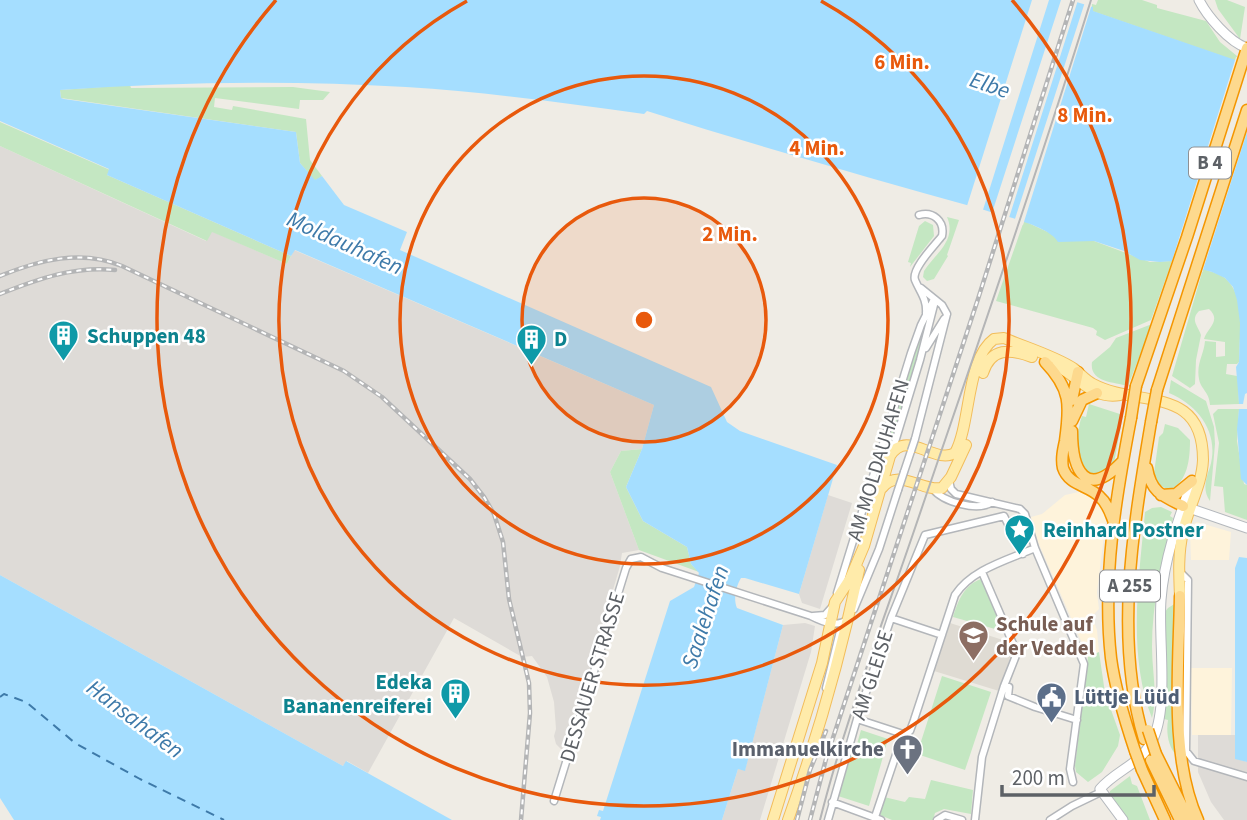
<svg xmlns="http://www.w3.org/2000/svg" width="1247" height="820" font-family="'Source Sans 3',sans-serif">
<style>
.commercial{fill:#fef3db}
.industrial{fill:#dedbd7}
.education{fill:#dfdbd3}
.green{fill:#c4e7c2}
.water{fill:#a5deff}
.pier{fill:#efece5}
.lines{fill:none;stroke-linecap:round;stroke-linejoin:round}
.ferry{stroke:#3e7aa9;stroke-width:2;stroke-dasharray:9 7;stroke-linecap:butt}
.street-casing{stroke:#b3b6ba;stroke-width:9}
.secondary-casing{stroke:#b4b8bd;stroke-width:11}
.primary-casing{stroke:#f2bd5b;stroke-width:12}
.highway-casing{stroke:#f49600;stroke-width:13}
.street{stroke:#fff;stroke-width:6}
.secondary{stroke:#fff;stroke-width:9}
.primary{stroke:#ffebaa;stroke-width:10}
.highway{stroke:#fdd98e;stroke-width:10}
.tram{stroke:#b4b5b6;stroke-width:2}
.rail-casing{stroke:#b4b5b6;stroke-width:4.5}
.rail{stroke:#fff;stroke-width:2;stroke-dasharray:5;stroke-linecap:butt}
.street-bridge-casing{stroke:#b3b6ba;stroke-width:9;stroke-linecap:butt}
.highway-bridge-casing{stroke:#f49600;stroke-width:13;stroke-linecap:butt}
.street-bridge{stroke:#fff;stroke-width:6}
.highway-bridge{stroke:#fdd98e;stroke-width:10}
.ring{fill:none;stroke:#e8590c;stroke-width:3.5}
.labels{text-anchor:middle;dominant-baseline:central;stroke-width:5;stroke-linejoin:round;paint-order:stroke}
.shield{fill:#fff;stroke:#8e9094;stroke-width:2}
.shield-label{font-size:19px;font-weight:bold;fill:#5d6166}
.culture-label{font-size:21px;font-weight:bold;fill:#0d838f;stroke:#fff;text-anchor:start}
.street-label{font-size:21px;fill:#5d6166;stroke:#fff}
.education-label{font-size:21px;font-weight:bold;fill:#785e54;stroke:#fff;text-anchor:start}
.service-label{font-size:21px;font-weight:bold;fill:#4e5e75;stroke:#fff;text-anchor:start}
.worship-label{font-size:21px;font-weight:bold;fill:#5b616d;stroke:#fff;text-anchor:end}
.water-label{font-size:23px;font-style:italic;fill:#3e7aa9;stroke:#fff}
.centre{fill:#e8590c;stroke:#fff;stroke-width:3.5}
.ring-label{font-size:21px;text-anchor:middle;font-weight:bold;fill:#e8590c;stroke:#fff;stroke-width:5;stroke-linejoin:round;paint-order:stroke}
</style>
<rect width="100%" height="100%" fill="#efece5"/>
<path class="commercial" d="M1079 492 1090 495 1100 502 1106 520 1097 592 1099 609 1092 616 1097 630 1099 652 1088 657 1038 542 1031 517 1042 514 1065 495Z
M1197 522 1231 532 1229 560H1191L1190 533 1193 524Z
M1191 668H1232L1231 735H1192Z"/>
<path class="industrial" d="M0 146 206 241 211 231 287 264 294 250 654 405 642 449 621 451 610 472 639 550 622 553 620 566 565 753 556 744 554 736 556 729 554 702 547 677 532 656 522 657 454 618 368 773 347 761 343 766 0 575Z
M828 495 852 503 820 609 802 603 799 594Z
M805 623 815 626 811 652 760 820H722L738 769 745 770 783 625Z
M1198 735H1236L1235 758 1247 762V820H1224L1211 802 1198 772Z"/>
<path class="education" d="M950 623 1006 641 1011 655 999 691 934 671Z"/>
<path class="green" d="M1098 0H1142L1157 5V8L1206 21 1220 42 1237 56 1236 61 1092 11V4L1096 5Z
M1215 0H1227L1245 7 1240 39 1218 9Z
M130 85 131 88 293 87 330 92 323 100H300L299 109 215 98 214 107 232 110 233 106 306 119 310 160 322 176 315 181 300 163 296 132 61 98 60 90Z
M0 122 110 170 107 175 291 256 287 264 212 232 207 241 0 146Z
M947 217 959 220 947 255 948 256 934 279 927 281 923 277 924 271C936 253 957 240 947 217Z
M925 221 933 225 934 236 910 267 911 263 908 262 919 226Z
M1024 221 1065 240 1094 241 1150 262 1172 261 1151 320 1105 340 1096 335 1097 331 1093 328 996 301Z
M1203 269C1212 272 1222 274 1228 281 1246 300 1239 338 1239 362L1237 364H1227L1226 374 1237 376 1238 378 1239 404 1210 405C1209 391 1201 390 1199 379 1196 364 1204 354 1205 341L1216 342V357L1225 356V342L1204 339C1207 328 1222 321 1209 309L1199 311C1190 320 1198 326 1201 335L1196 360 1195 384 1190 388 1172 376Z
M930 314 899 424 875 495 870 494 913 357Z
M1152 324 1128 386C1113 382 1089 382 1092 362L1110 347 1116 338Z
M1171 380 1206 401 1214 427 1215 444 1210 501C1202 490 1206 478 1210 467 1220 433 1198 405 1169 393Z
M1089 404 1123 415 1114 463 1099 476 1084 473C1078 454 1075 435 1082 416L1086 417Z
M1218 409H1239L1237 441 1244 484 1247 485V520L1225 512 1223 487 1214 486 1219 443 1213 414Z
M1165 424 1178 428 1190 440C1190 458 1188 483 1169 490L1159 485 1154 473 1159 437 1163 433Z
M642 449 626 487 643 521 687 547 691 564 699 572 639 550 610 472 621 451Z
M1161 507 1172 512 1170 516 1173 518C1162 559 1152 604 1152 647 1152 671 1158 695 1152 718 1127 654 1139 579 1145 512L1152 508Z
M981 579 1001 625 995 629 953 617C958 601 964 585 981 579Z
M1176 603 1177 756C1168 747 1166 732 1168 720L1164 719V613L1168 608Z
M1099 652 1105 693 1120 735 1118 746 1102 772 1088 782 1076 772 1075 766 1088 657Z
M942 676 991 692 965 770 917 754Z
M861 730 888 739 869 806 838 796 854 744H857Z
M1130 776 1132 784 1137 786 1150 820H1128L1110 797V791Z
M931 780 973 790 971 814 944 809 935 813 933 820H892L880 815 884 797 905 802 909 797 925 799Z"/>
<path class="water" d="M0 0H1070L1093 7V11L1247 64V393L1245 394 1243 404H1239L1236 367 1239 362 1240 323 1237 300 1233 287 1225 278 1212 272 1172 261 1160 262 1140 260 1124 251 1094 241 1058 242C1049 225 999 215 981 209 869 178 758 146 647 111L644 114C565 103 486 92 406 87 291 80 175 82 60 90L61 98 64 99 296 132 300 163 315 180 322 176 344 205 407 232 400 250 711 387 727 422 740 431 837 465 799 594 745 578H741C736 586 733 599 737 608L783 625 745 771 738 769 722 820H600L601 817 597 816 599 810 603 811 670 601 694 587 699 573 691 564 687 547 643 521 626 487 642 449 654 405 295 250 291 256 107 175 109 169 0 121Z
M1239 409H1247V485L1241 479 1237 429Z
M1239 557 1247 558V762L1235 759V568Z
M0 575 343 766 346 761 452 820H14L0 798Z"/>
<path class="pier" d="M1032 0H1049L982 213 966 209Z
M1061 0H1078L1008 221 991 216Z
M1085 2 1092 4 1023 225 1014 222Z
M1236 57 1247 61V132L1202 273 1171 264Z"/>
<g class="lines">
<path class="ferry" d="M0 697 4 694 26 702 75 743 140 779 224 820"/>
<defs>
<path id="street" d="M919 215C933 211 945 221 942 236 935 245 911 269 915 280 920 292 927 299 926 313
M921 288 942 305 947 314
M926 348 944 319
M915 439 947 314
M892 452 920 360 934 305
M904 472 911 451
M949 481 951 489 956 494 1020 509 1025 514 1035 548 1084 664 1070 769 1073 782
M933 489C943 502 978 512 992 502
M1179 571 1188 580 1186 751 1194 761 1247 777
M837 593 911 353 921 325 934 299
M854 609 879 549 898 490
M813 616 825 615 833 606
M891 618 942 635
M1004 686 1009 687 1008 696 1035 707 1077 720
M826 688 840 631
M857 719 903 734
M554 801 626 568 631 559 641 557 662 568 811 616C823 622 837 628 848 619
M832 802 881 820
M875 817 903 734 910 731 914 720 955 595C972 569 1008 560 1035 548
M828 820 857 719 891 618 925 535 1004 516 1023 554
M937 820 945 815 962 820
M975 820 982 757 1004 686 1017 653 982 572
M1050 820 1072 806 1101 792"/>
<path id="secondary" d="M1199 0C1207 16 1229 42 1247 48
M1186 507 1247 528
M1123 820 1100 789C1115 771 1139 765 1151 743 1170 710 1158 640 1161 600 1164 559 1178 520 1192 481"/>
<path id="primary" d="M1056 366C1079 376 1091 400 1120 395
M983 373C991 347 1010 349 1032 357
M882 488C898 467 922 492 942 488L951 477 966 445
M773 820 822 663 835 602 850 579 864 546 890 456C907 428 934 465 955 453 971 424 966 359 994 339L1004 338C1025 347 1055 356 1073 368 1080 373 1085 380 1093 384 1138 408 1203 384 1203 460 1202 485 1188 508 1183 532 1178 553 1179 574 1180 596
M788 820C817 739 841 654 859 570"/>
<path id="highway" d="M1045 362C1071 389 1070 405 1065 441 1063 450 1061 459 1063 468 1069 486 1089 485 1100 497 1107 503 1110 512 1113 520
M1136 386 1187 237 1247 48
M1157 390 1247 110
M1072 400 1078 372
M1131 418C1116 496 1102 578 1111 658 1115 689 1125 721 1135 751
M1072 421 1082 400 1097 393
M1072 431C1072 471 1086 500 1123 461
M1147 468C1151 492 1162 496 1183 506
M1161 495 1176 494 1192 481
M1180 596C1179 665 1169 757 1198 820
M1144 739C1113 637 1134 524 1151 422
M1156 754 1189 820
M1151 760 1180 820
M1142 770 1165 820"/>
</defs>
<use href="#street" class="street-casing"/>
<use href="#secondary" class="secondary-casing"/>
<use href="#primary" class="primary-casing"/>
<use href="#highway" class="highway-casing"/>
<use href="#street" class="street"/>
<use href="#secondary" class="secondary"/>
<use href="#primary" class="primary"/>
<use href="#highway" class="highway"/>
<path class="tram" d="M820 820C845 721 882 625 915 528 975 352 1036 177 1091 0"/>
<defs>
<path id="rail" d="M0 276C39 260 81 249 122 266L344 371 382 397 470 479 484 497 494 514 503 542 509 599 529 683 530 713 521 820
M0 294C38 279 73 266 115 270
M797 820 810 770 826 731
M810 820 826 759 978 299 1073 0"/>
</defs>
<use href="#rail" class="rail-casing"/>
<use href="#rail" class="rail"/>
<defs>
<path id="street-bridge" d="M911 451 915 439
M898 490 904 472"/>
<path id="highway-bridge" d="M1131 418 1136 386
M1151 422 1157 390
M1148 730 1156 754
M1135 751 1142 770"/>
</defs>
<use href="#street-bridge" class="street-bridge-casing"/>
<use href="#highway-bridge" class="highway-bridge-casing"/>
<use href="#street-bridge" class="street-bridge"/>
<use href="#highway-bridge" class="highway-bridge"/>
</g>
<circle cx="644" cy="320" r="122" fill="#e8590c" fill-opacity=".12"/>
<g class="ring">
<circle cx="644" cy="320" r="122"/>
<circle cx="644" cy="320" r="244"/>
<path d="M821 1A365 365 0 1 1 467 1"/>
<path d="M1012 0A487 487 0 1 1 276 0"/>
</g>
<defs>
<symbol id="building-pin" viewBox="-11 -11 22 30"><path d="M0 17L-7.5 6A9.5 9.5 0 1 1 7.5 6Z" fill="#0f9aa8" stroke="#fff"/><path d="M-4-6H4V6H1V3H-1V6H-4ZM-2.5-4.3h1.7v1.8h-1.7ZM.8-4.3h1.7v1.8H.8ZM-2.5-1h1.7V.8h-1.7ZM.8-1h1.7V.8H.8Z" fill="#fff"/></symbol>
<symbol id="sight-pin" viewBox="-11 -11 22 30"><path d="M0 17L-7.5 6A9.5 9.5 0 1 1 7.5 6Z" fill="#0f9aa8" stroke="#fff"/><path d="M0-6L1.8-2.2L6-1.7L2.9 1.2L3.7 5.4L0 3.3L-3.7 5.4L-2.9 1.2L-6-1.7L-1.8-2.2Z" fill="#fff"/></symbol>
<symbol id="school-pin" viewBox="-11 -11 22 30"><path d="M0 17L-7.5 6A9.5 9.5 0 1 1 7.5 6Z" fill="#8d6e63" stroke="#fff"/><path d="M0-5L7-2L0 1L-7-2ZM-4 1L0 2.5L4 1V4Q0 6-4 4Z" fill="#fff"/></symbol>
<symbol id="civic-pin" viewBox="-11 -11 22 30"><path d="M0 17L-7.5 6A9.5 9.5 0 1 1 7.5 6Z" fill="#5c6f8a" stroke="#fff"/><path d="M-.6-6.5H3V-4.5H.6V-3L4-1V1h2V6H-6V1h2V-1L-.6-3ZM-1.2 2.5V6h2.4V2.5Z" fill="#fff"/></symbol>
<symbol id="church-pin" viewBox="-11 -11 22 30"><path d="M0 17L-7.5 6A9.5 9.5 0 1 1 7.5 6Z" fill="#6b7280" stroke="#fff"/><path d="M-1.2-6h2.4v3.5h3.3v2.4h-3.3V6h-2.4V-.1h-3.3v-2.4h3.3Z" fill="#fff"/></symbol>
</defs>
<g fill-rule="evenodd">
<use href="#building-pin" x="46" y="318" width="35" height="47"/>
<use href="#building-pin" x="514" y="322" width="35" height="47"/>
<use href="#sight-pin" x="1002" y="512" width="35" height="47"/>
<use href="#school-pin" x="956" y="618" width="35" height="47"/>
<use href="#building-pin" x="438" y="676" width="35" height="47"/>
<use href="#civic-pin" x="1034" y="680" width="35" height="47"/>
<use href="#church-pin" x="890" y="732" width="35" height="47"/>
</g>
<g class="labels">
<g class="shield">
<rect x="1189" y="147.5" width="42" height="31" rx="5"/>
<rect x="1100" y="570.5" width="60" height="31" rx="5"/>
</g>
<g class="shield-label">
<text x="1210" y="163">B 4</text>
<text x="1130" y="586">A 255</text>
</g>
<g class="culture-label">
<text x="87" y="336">Schuppen 48</text>
<text x="554" y="339">D</text>
<text x="1043" y="530">Reinhard Postner</text>
<text x="432" y="682" text-anchor="end">Edeka<tspan x="432" dy="24">Bananenreiferei</tspan></text>
</g>
<g class="street-label">
<text transform="translate(878 460) rotate(-73)">AM MOLDAUHAFEN</text>
<text transform="translate(872 675) rotate(-72)">AM GLEISE</text>
<text transform="translate(592 677) rotate(-73)">DESSAUER STRASSE</text>
</g>
<g class="education-label">
<text x="996" y="624">Schule auf<tspan x="996" dy="24">der Veddel</tspan></text>
</g>
<g class="service-label">
<text x="1074" y="697">Lüttje Lüüd</text>
</g>
<g class="worship-label">
<text x="884" y="749">Immanuelkirche</text>
</g>
<g class="water-label">
<text transform="translate(990 85) rotate(19)">Elbe</text>
<text transform="translate(345 243) rotate(24)">Moldauhafen</text>
<text transform="translate(705 617) rotate(-72)">Saalehafen</text>
<text transform="translate(135 719) rotate(37)">Hansahafen</text>
</g>
</g>
<circle cx="644" cy="320" r="10" class="centre"/>
<g class="ring-label">
<text x="902" y="69">6 Min.</text>
<text x="1085" y="122">8 Min.</text>
<text x="817" y="155">4 Min.</text>
<text x="730" y="241">2 Min.</text>
</g>
<path d="M1002 785v10h152v-10" fill="none" stroke="#5d6166" stroke-width="3.5"/>
<text x="1012" y="785" font-size="21" fill="#5d6166" stroke="#ffffff" stroke-width="5" paint-order="stroke">200 m</text>
</svg>
